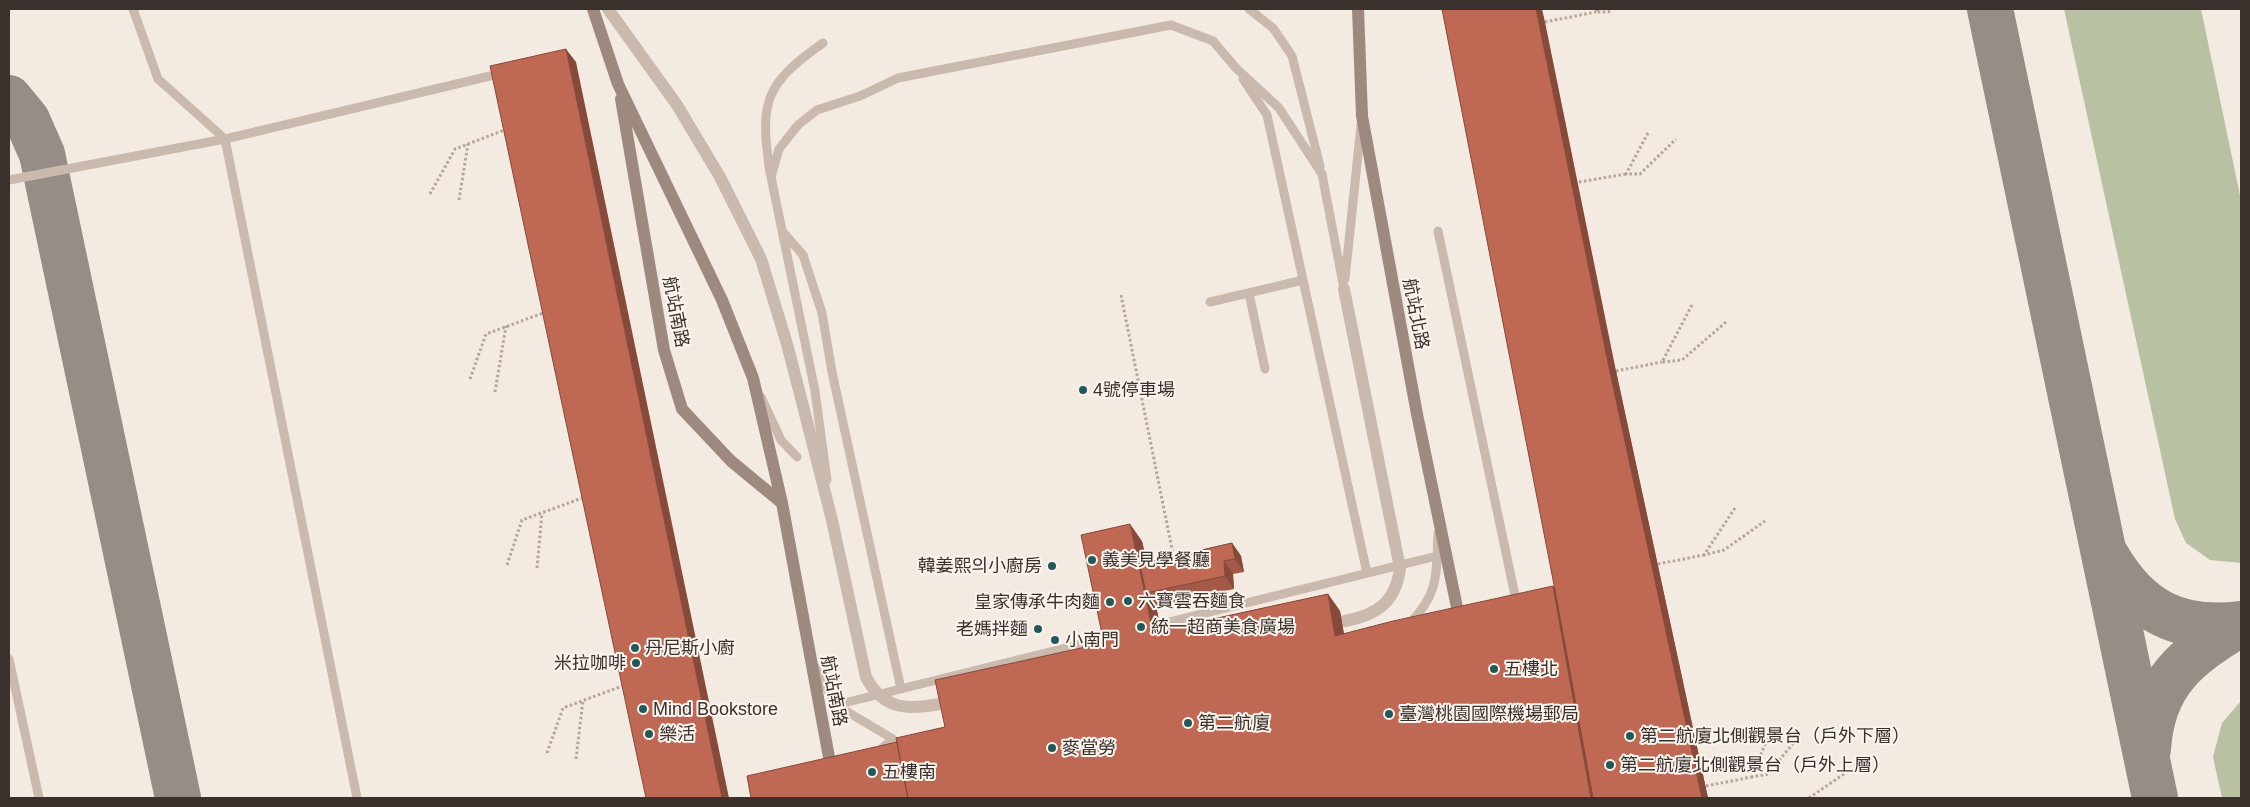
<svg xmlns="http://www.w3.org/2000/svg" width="2250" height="807" font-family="Arial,'Noto Sans TC','Noto Sans KR',sans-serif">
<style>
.green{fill:#b8c1a2}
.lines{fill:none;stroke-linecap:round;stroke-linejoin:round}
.taxiway{stroke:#968d87;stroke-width:46}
.path{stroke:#b6a498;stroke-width:3;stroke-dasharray:2.5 2.5;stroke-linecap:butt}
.lane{stroke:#cabaae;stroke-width:9}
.street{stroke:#cabaae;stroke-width:12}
.secondary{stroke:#9e897f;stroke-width:12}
.street-bridge{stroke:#cabaae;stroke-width:12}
.wall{fill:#a45947}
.shaded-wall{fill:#86493a}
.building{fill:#bf6853;stroke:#86493a}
.poi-dot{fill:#235859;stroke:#faf4ee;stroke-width:2}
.labels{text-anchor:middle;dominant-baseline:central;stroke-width:4;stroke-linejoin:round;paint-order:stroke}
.street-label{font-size:18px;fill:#3a302c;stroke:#faf4ee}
.poi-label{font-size:18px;fill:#3a302c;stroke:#faf4ee;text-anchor:start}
</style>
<rect width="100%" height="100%" fill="#f3eae2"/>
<path class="green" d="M2064 9H2201L2241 200V563L2210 560 2186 543 2175 519Z
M2241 701V798H2222L2213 757 2222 723Z"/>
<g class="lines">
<path class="taxiway" d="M1990 9 2155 798
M9 98 27 120 42 154 178 798
M2107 557C2138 611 2179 632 2241 624
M2148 749C2152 682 2187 656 2240 624"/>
<path class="path" d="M1597 9 1596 12H1608L1612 9
M1545 22 1596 12
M1648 133 1626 174H1640L1676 139
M1579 182 1626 174
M430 194 455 149 507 129
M459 200 468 144
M1121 295 1174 559
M1692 305 1662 362 1682 360 1726 322
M1616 371 1662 362
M470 379 486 334 546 312
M495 392 506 326
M1735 508 1704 555 1724 550 1765 521
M1658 564 1704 555
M507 565 522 520 585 497
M537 568 542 513
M1769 734 1752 777 1768 774 1800 735
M547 753 563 708 625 685
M576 759 583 700
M1706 786 1752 777
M1809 798 1848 771"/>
<path class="lane" d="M133 9 158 79 225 139 357 798
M1249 9 1273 28 1292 56 1320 166
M1243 79 1267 115 1367 573
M770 173C760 103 763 85 823 43
M9 180 225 139 490 76
M782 231 803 255 822 313 832 372 901 689
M1438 231 1517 605
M1345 279 1361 125
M1249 293 1265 369
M1210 302 1303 280
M761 397 781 440 797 457
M827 480 815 391 771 177 779 149 798 125 817 110 860 96 898 78 1171 25 1213 41 1236 68 1279 108 1322 174 1344 289
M1165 623 1437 556
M1409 624C1440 593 1436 574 1438 533
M9 659 39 798
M815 667 836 705 893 739 878 752
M836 705 1110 637"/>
<path class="street" d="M608 9 677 105 720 177 761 259 787 344 801 398"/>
<path class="secondary" d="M593 9 618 84 722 300 753 378 782 503 831 768
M1358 9 1362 116 1417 414 1460 622
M621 99 664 350 682 409 731 461 782 503"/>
<path class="street-bridge" d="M1344 289 1400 568C1396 602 1377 615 1345 621
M801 398 832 520 866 677C884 712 911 710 945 703"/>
</g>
<path class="wall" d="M1616 371 1708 798H751L897 742 945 727 1104 643 1142 541 1147 562 1232 543 1241 556 1244 572 1233 574 1234 589 1156 606 1161 630 1328 594 1340 611 1344 634 1553 586 1555 589Z"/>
<path class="shaded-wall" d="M1536 9H1542L1545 22 1616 371 1708 798H1702L1607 358Z
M566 49 576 62 729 798H722Z
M1130 524 1142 541 1153 592 1146 593 1156 606 1165 649 1153 632Z
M1232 543 1241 556 1244 572 1235 559Z
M1224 561 1233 574 1234 589 1225 576Z
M1553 586 1565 603 1599 798H1591Z
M1328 594 1340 611 1347 653 1335 636Z"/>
<path class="building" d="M1442 9H1536L1607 358 1702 798H1593L1555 590Z
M566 49 722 798H646L490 66Z
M1130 524 1153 632 1328 594 1335 636 1393 621 1553 586 1591 798H908L896 738 945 727 935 680 1104 643 1081 535Z
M1232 543 1235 559 1224 561 1225 576 1146 593 1140 564Z
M897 742 908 798H751L747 776Z"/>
<g class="poi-dot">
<circle cx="1083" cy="390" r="5"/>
<circle cx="1092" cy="560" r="5"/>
<circle cx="1052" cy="566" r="5"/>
<circle cx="1128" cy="601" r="5"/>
<circle cx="1110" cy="602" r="5"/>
<circle cx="1141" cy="627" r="5"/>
<circle cx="1038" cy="629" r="5"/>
<circle cx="1055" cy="640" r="5"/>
<circle cx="635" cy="648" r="5"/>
<circle cx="636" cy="663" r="5"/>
<circle cx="1494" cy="669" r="5"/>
<circle cx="643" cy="709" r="5"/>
<circle cx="1389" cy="714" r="5"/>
<circle cx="1188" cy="723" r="5"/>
<circle cx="649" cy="734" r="5"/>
<circle cx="1630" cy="736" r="5"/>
<circle cx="1052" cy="748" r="5"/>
<circle cx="1610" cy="765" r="5"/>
<circle cx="872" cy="772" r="5"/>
</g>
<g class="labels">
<g class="street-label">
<text transform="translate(676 312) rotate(79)">航站南路</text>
<text transform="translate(1416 314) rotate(79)">航站北路</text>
<text transform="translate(834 691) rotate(79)">航站南路</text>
</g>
<g class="poi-label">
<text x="1093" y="390">4號停車場</text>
<text x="1102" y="560">義美見學餐廳</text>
<text x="1042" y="566" text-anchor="end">韓姜熙의小廚房</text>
<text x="1138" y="601">六寶雲吞麵食</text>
<text x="1100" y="602" text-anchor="end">皇家傳承牛肉麵</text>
<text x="1151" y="627">統一超商美食廣場</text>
<text x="1028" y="629" text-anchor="end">老媽拌麵</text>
<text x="1065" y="640">小南門</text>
<text x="645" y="648">丹尼斯小廚</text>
<text x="626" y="663" text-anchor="end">米拉咖啡</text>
<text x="1504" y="669">五樓北</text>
<text x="653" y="709">Mind Bookstore</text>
<text x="1399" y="714">臺灣桃園國際機場郵局</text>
<text x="1198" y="723">第二航廈</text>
<text x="659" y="734">樂活</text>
<text x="1640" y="736">第二航廈北側觀景台（戶外下層）</text>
<text x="1062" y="748">麥當勞</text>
<text x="1620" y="765">第二航廈北側觀景台（戶外上層）</text>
<text x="882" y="772">五樓南</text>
</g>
</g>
<rect width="2250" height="807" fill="none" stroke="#3a302c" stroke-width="20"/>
</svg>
